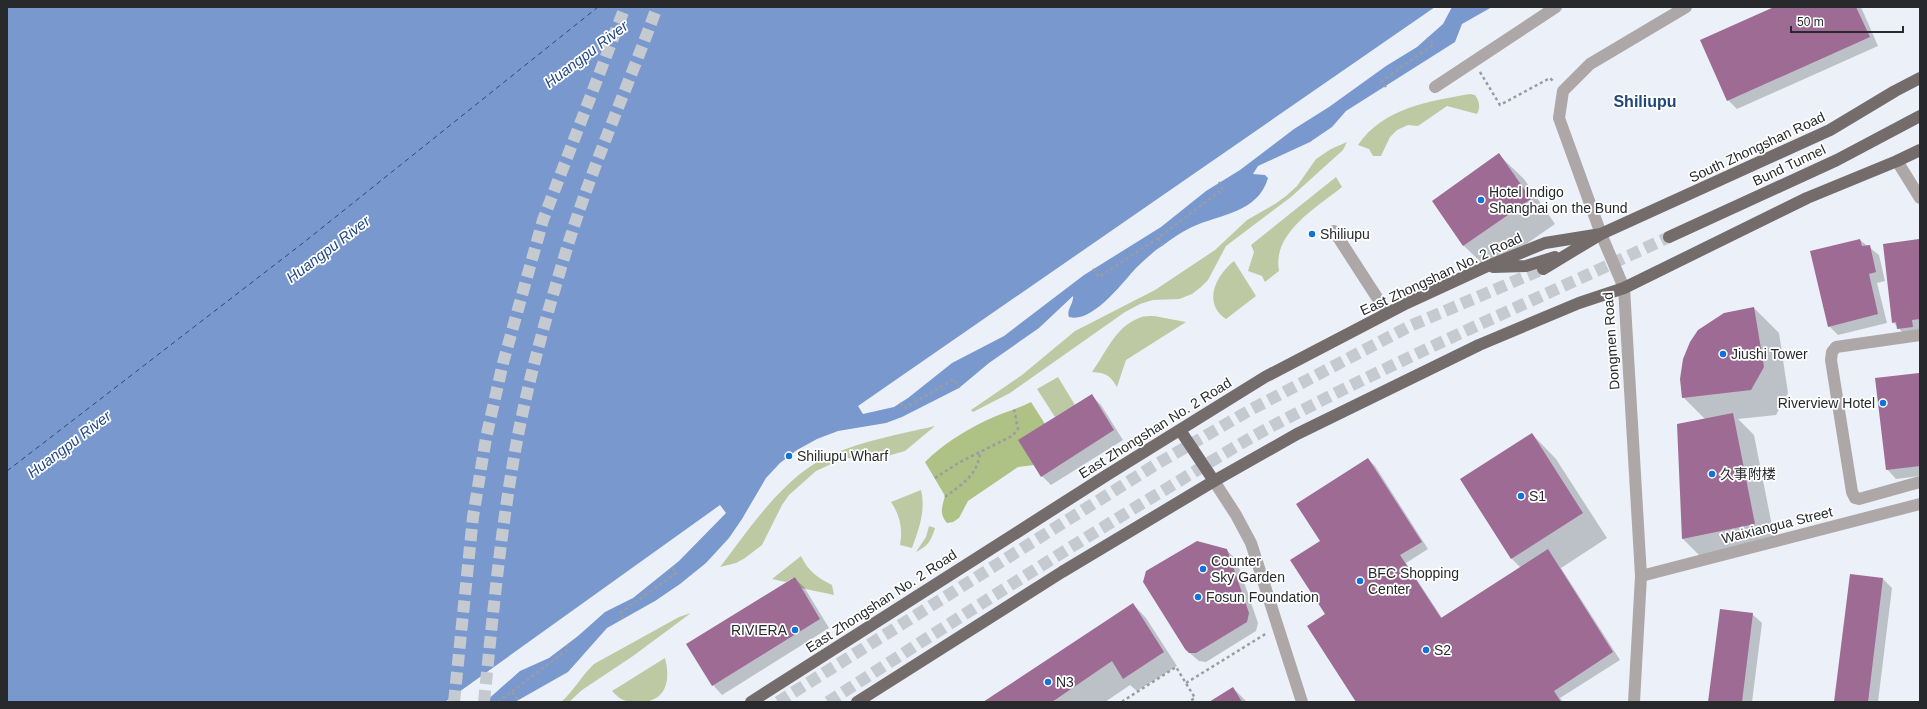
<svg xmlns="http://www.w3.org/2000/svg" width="1927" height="709" font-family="Arial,'Noto Sans SC',sans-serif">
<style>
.green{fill:#bcc9a3}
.forest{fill:#adc284}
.water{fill:#7998cd}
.pier{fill:#ecf1f9}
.shadow{fill:#0003}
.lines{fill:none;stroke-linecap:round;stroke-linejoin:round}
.ferry{stroke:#234989;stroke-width:1;stroke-dasharray:5 4;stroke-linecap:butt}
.building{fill:#9d6b94}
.major-tunnel{stroke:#c5c9d0;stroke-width:12;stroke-dasharray:12 6;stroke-linecap:butt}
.path{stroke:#999da3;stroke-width:2.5;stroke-dasharray:3 3;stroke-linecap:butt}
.minor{stroke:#ada8a7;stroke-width:12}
.major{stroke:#746c6b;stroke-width:12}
.poi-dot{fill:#1072da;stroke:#fff;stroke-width:1.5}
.labels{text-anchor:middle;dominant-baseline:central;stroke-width:3.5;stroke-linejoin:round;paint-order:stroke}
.street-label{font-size:14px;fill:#27292c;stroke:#fff}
.poi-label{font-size:14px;fill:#27292c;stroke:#fff;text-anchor:start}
.water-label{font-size:15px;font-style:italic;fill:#234989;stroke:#fff}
.quarter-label{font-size:16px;font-weight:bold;fill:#1e487c;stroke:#fff}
</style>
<rect width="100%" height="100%" fill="#ecf1f9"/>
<path class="green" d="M1470 94 1475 95C1479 100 1481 107 1477 114L1447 106 1418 126 1408 125 1397 130 1390 137 1381 156H1373L1369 149 1358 145C1383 108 1429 101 1470 94Z
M1347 142 1343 150 1291 197 1226 246 1208 280 1201 287 1192 294 1179 299 1153 300 1140 304 1125 312 1010 393 973 412 971 410 1022 375 1075 331 1155 290 1215 250 1247 220 1275 204 1286 196 1297 186 1316 159 1331 149Z
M1336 177 1342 187C1316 208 1272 233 1279 271L1265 282 1262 276 1248 271 1254 252 1251 245Z
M1234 261 1256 296 1226 319C1202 303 1216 275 1234 261Z
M1154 316 1186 322 1126 360 1117 387C1110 375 1106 373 1092 372 1106 353 1115 327 1139 318 1143 316 1149 316 1154 316Z
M1058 377 1075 405 1055 417 1037 389Z
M935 426 905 451 884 457 849 458 840 460 816 471 789 495 782 505 762 545 745 558 736 563 720 567C748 531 775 489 814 464 848 443 897 435 935 426Z
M921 490C926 510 919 529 912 548L900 545C903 529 900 515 891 502Z
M929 526 935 528C931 541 928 546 916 552L926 537Z
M801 556C808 571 818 578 832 585L834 595 801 588 795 577 786 582 772 579Z
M691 613 633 656 582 690 569 702H561C574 691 581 676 594 664L679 617Z
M665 658C671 681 666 702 639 702 626 702 621 701 612 691Z"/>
<path class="forest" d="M1031 402 1045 424 1019 440 1034 465 1018 467 968 501 959 518 953 522 947 523C939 514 942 507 945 496L925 462C943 444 964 431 987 420 1001 413 1017 409 1031 402Z"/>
<path class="water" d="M7 7H1492L1462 24 1455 42 1346 111 1332 127 1310 142 1258 166 1253 174 1265 175 1268 178C1258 213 1220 214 1192 227 1179 233 1168 242 1156 250 1149 256 1142 262 1136 268 1123 282 1092 324 1069 317 1066 310 1074 303 1073 296L1039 328 989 363 959 388 902 417 886 423 838 431 817 439 797 450 780 463 766 478 742 519 729 538 706 563 680 584 655 601 607 628 568 672 515 702H7Z"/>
<path class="pier" d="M1435 7H1452L1443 24 1417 47 1386 66 1329 107 1294 129 1240 170 1206 191 1161 227 1084 275 1004 336 952 363 908 398 894 407 863 414 858 406Z
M720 505 726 513 679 561 633 598 605 612 578 636 549 658 520 671 485 702H445Z"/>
<path class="shadow" d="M1777 7H1861L1878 46 1737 109 1728 100Z
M1499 155 1524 179 1555 224 1489 270 1464 246 1433 201Z
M1860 240 1879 255 1885 281 1877 283 1887 323 1838 335 1829 326Z
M1919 240 1920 242 1919 333 1905 335 1893 322Z
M1754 308 1779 333 1788 393 1776 415 1738 419 1754 435 1776 546 1704 560 1683 539 1678 425 1705 419 1683 397Z
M1918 374 1920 376V476L1896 479 1887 469Z
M1092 396 1101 405 1123 440 1051 485 1042 476Z
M1532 434 1556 459 1607 538 1561 568 1620 660 1560 698 1563 702H1357L1326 615 1321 541 1368 459 1375 466 1428 549 1406 563 1442 618 1521 568 1512 559 1461 479Z
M1197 542 1226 550 1236 559 1258 623 1256 631 1206 662 1199 661 1185 649Z
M794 578 804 587 829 628 722 695 713 685 688 644Z
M1883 579 1892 588 1878 702H1835Z
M1133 604 1146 618 1177 666 1137 691 1130 685 1105 702H985Z
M1752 614 1762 623 1752 702H1709Z
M1233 688 1247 702H1210Z"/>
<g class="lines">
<path class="ferry" d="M7 471 303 243 598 7"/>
</g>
<path class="building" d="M1774 7H1856L1870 37 1727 101 1700 40Z
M1499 153 1531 199 1463 246 1432 201Z
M1860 239 1862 246 1870 245 1876 272 1869 274 1878 314 1828 327 1810 251Z
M1919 239 1920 319 1912 320 1913 327 1897 329 1896 322 1892 323 1883 244Z
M1754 307 1764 367 1751 390 1682 398 1680 379 1683 359 1690 342 1698 330 1724 313Z
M1919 373 1920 466 1886 470 1875 378Z
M1092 394 1114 430 1041 477 1018 440Z
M1733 413 1755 524 1682 539 1677 424Z
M1532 433 1583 513 1511 559 1460 479Z
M1368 458 1422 542 1400 555 1441 618 1548 549 1613 652 1554 691 1561 702H1356L1307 626 1325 614 1290 560 1320 541 1296 504Z
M1197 541 1227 549 1249 613 1247 622 1196 653H1189L1185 649 1143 582 1146 571Z
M1850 574 1883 578 1868 702H1834Z
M795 577 820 619 712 686 686 644Z
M1133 603 1164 652 1123 679 1112 661 1052 702H983Z
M1720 609 1753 613 1742 702H1708Z
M1233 687 1242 702H1209Z"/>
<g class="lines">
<path class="major-tunnel" d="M454 702 473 517 486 438 503 363 543 220 625 7
M484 702C492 624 499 546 512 469 524 394 545 320 567 248 592 166 628 87 657 7
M778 702 1155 465 1252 409 1410 326 1543 269
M828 702C935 633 1042 564 1151 498 1188 476 1225 452 1263 431 1395 360 1533 301 1669 237"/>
<path class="path" d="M1480 72 1500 105 1550 78 1554 82
M1386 87 1382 81 1434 44 1427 38
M1158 238 1163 246
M1093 269 1099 277 1158 238 1223 189 1219 182
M900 403 905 408 954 379 959 388
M935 478 960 462 1012 436 1018 429 1014 409
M945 497C962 484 977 476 980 453
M623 618 620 613 676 573 672 567
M1186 683 1267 633
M512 692 518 700
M498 702 568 649 567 645
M1124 702 1123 701 1176 667 1195 698 1188 702"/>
<path class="minor" d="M1435 87 1556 7
M1897 161 1920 198
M1334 231 1387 313
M1920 335 1836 347 1832 352 1831 360 1852 492 1855 498 1859 499 1920 482
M1214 481 1236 515 1251 543 1302 702
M1641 576 1920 504
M1634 702 1641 576 1624 288 1601 234 1559 118 1563 91 1590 64 1686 7"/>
<path class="major" d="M1669 237 1837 160 1920 116
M1493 267 1526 266 1555 257
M1543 269 1601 234 1830 130 1895 91 1920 78
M1180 430 1214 481
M751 702 1107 475 1265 377 1407 303 1483 268 1545 243 1601 234
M857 702 1062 572 1214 481 1297 434 1479 345 1579 303 1624 288 1807 198 1897 161 1920 150"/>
</g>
<g class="poi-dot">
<circle cx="1481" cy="200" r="4"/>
<circle cx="1312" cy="234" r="4"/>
<circle cx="1723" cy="354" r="4"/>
<circle cx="1883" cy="403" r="4"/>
<circle cx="789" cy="456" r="4"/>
<circle cx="1712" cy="474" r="4"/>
<circle cx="1521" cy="496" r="4"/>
<circle cx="1203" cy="569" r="4"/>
<circle cx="1360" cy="581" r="4"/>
<circle cx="1198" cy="597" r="4"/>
<circle cx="795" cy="630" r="4"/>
<circle cx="1426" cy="650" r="4"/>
<circle cx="1048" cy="682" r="4"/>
</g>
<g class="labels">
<g class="street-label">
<text transform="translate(1757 147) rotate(-25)">South Zhongshan Road</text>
<text transform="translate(1789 165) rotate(-25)">Bund Tunnel</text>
<text transform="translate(1441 274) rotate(-25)">East Zhongshan No. 2 Road</text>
<text transform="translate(1611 341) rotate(-94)">Dongmen Road</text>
<text transform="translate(1155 428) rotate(-32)">East Zhongshan No. 2 Road</text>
<text transform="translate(1777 525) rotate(-14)">Waixiangua Street</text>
<text transform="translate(881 601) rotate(-33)">East Zhongshan No. 2 Road</text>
</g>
<g class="poi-label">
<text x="1489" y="192">Hotel Indigo<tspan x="1489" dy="16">Shanghai on the Bund</tspan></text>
<text x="1320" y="234">Shiliupu</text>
<text x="1731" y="354">Jiushi Tower</text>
<text x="1875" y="403" text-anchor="end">Riverview Hotel</text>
<text x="797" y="456">Shiliupu Wharf</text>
<text x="1720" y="474">久事附楼</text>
<text x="1529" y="496">S1</text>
<text x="1211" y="561">Counter<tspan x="1211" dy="16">Sky Garden</tspan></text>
<text x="1368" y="573">BFC Shopping<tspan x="1368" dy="16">Center</tspan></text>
<text x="1206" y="597">Fosun Foundation</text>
<text x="787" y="630" text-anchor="end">RIVIERA</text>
<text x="1434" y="650">S2</text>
<text x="1056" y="682">N3</text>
</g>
<g class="water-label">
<text transform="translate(586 54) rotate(-37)">Huangpu River</text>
<text transform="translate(328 249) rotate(-37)">Huangpu River</text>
<text transform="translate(69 444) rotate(-37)">Huangpu River</text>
</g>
<g class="quarter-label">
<text x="1645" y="101">Shiliupu</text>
</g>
</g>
<rect width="1927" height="709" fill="none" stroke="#27292c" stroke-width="16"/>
<path d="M1791 26v6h112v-6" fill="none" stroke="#27292c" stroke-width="2"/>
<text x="1797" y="26" font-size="12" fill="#27292c" stroke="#ffffff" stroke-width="3" paint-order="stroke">50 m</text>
</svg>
